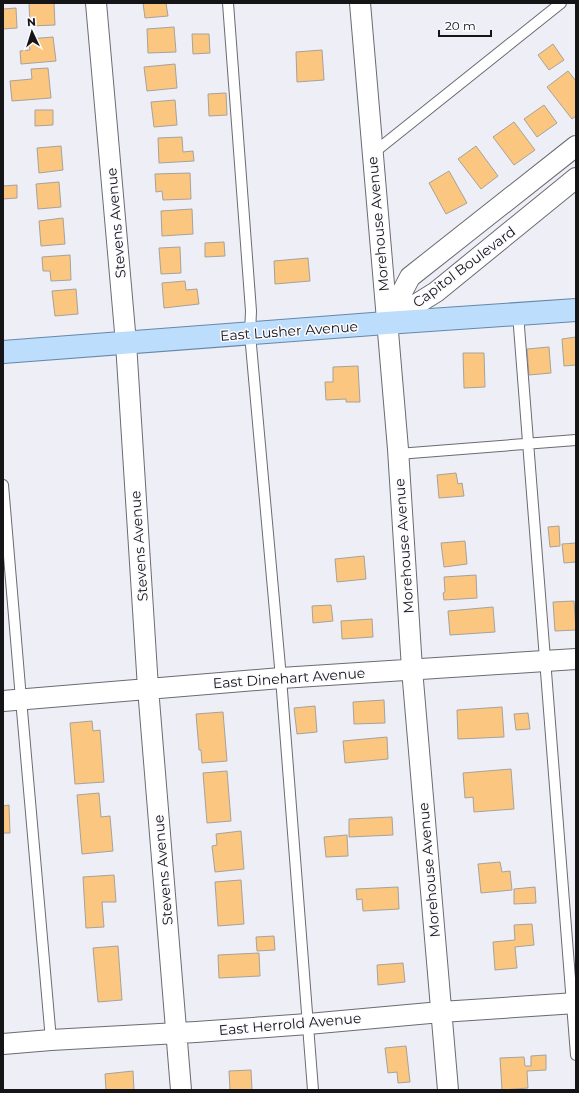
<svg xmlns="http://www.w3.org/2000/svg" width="579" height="1093" font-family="Montserrat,sans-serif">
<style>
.building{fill:#fbc67f;stroke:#a7a29b}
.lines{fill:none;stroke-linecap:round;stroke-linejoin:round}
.service-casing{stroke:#6b6b72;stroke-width:12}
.minor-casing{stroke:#6b6b72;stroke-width:22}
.primary-casing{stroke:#6588aa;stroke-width:24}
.service{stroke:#fff;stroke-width:10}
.minor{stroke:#fff;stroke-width:20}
.primary{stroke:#bcddfb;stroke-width:22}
.labels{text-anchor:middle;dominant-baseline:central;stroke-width:3;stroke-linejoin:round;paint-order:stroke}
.street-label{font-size:14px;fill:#151518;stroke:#fbfbff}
</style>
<rect width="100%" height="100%" fill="#edeef6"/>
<path class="building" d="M29 3H54L55 25 30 26Z
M143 3H166L168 16 145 18Z
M16 8 17 28 3 29V9Z
M174 27 176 52 148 53 147 29Z
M192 34H209L210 53 193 54Z
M53 37 56 61 21 64 20 51 30 50 28 39Z
M553 44 564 60 549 70 538 55Z
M322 50 324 80 297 82 296 52Z
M175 64 177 88 147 91 144 67Z
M48 68 51 98 12 101 10 81 32 79 31 69Z
M568 71 576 81V116L572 119 547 87Z
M226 93 227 115 209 116 208 94Z
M175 100 177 125 154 127 151 102Z
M544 105 557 123 537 137 524 119Z
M35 110H53V125L35 126Z
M514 122 535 150 514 165 493 137Z
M182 137 183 152 193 151 194 161 159 163 158 138Z
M61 146 63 170 39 173 37 148Z
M476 146 498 176 481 189 458 159Z
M449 171 467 203 446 214 429 183Z
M190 173 191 199 163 200 162 191 156 192 155 174Z
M59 182 61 207 38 209 36 184Z
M17 185V198L3 199V186Z
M192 209 193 234 162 236 161 211Z
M63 218 65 244 41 246 39 221Z
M224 242 225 256 205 257V243Z
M180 247 181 273 161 274 159 248Z
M70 255 71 280 51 281 50 271H43L42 257Z
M308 258 310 281 275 284 274 261Z
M185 281 186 290 197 289 199 304 164 308 162 283Z
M76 289 78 314 55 316 52 291Z
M576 337V365L564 366 562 339Z
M549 347 551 373 529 375 527 349Z
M463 353H484L485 387 464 388Z
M358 366 360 402H346V399L326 400 325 382H333V367Z
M456 473 458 484 462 483 464 496 439 498 437 475Z
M559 526 560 546 550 547 548 527Z
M465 541 467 564 444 567 441 543Z
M576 543V562L564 563 562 544Z
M364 556 366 579 337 582 335 559Z
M476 575 477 598 444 600 443 593 445 592 444 577Z
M574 601 576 630 555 631 553 602Z
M331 605 333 621 313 623 312 606Z
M493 607 495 632 450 635 448 611Z
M372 619 373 637 342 639 341 621Z
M384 700 385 723 354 724 353 702Z
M315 706 317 732 297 734 294 708Z
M502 707 504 737 458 739 457 710Z
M223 712 227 761 202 763 201 750H199L196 714Z
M528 713 530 729 516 730 514 714Z
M92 721 93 731 100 730 104 782 75 784 70 723Z
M387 737 388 759 345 763 343 741Z
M511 769 514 809 474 812 473 797 465 798 463 773Z
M227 771 231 821 207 823 203 773Z
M99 793 101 817 110 816 113 851 82 854 77 795Z
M9 805 10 833H3V806Z
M392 817 393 835 349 837V819Z
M241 831 244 869 215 872 212 846 217 845 216 834Z
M347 835 348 856 326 857 324 837Z
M500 862 502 872 510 871 512 890 481 893 478 864Z
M114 875 116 902H102L104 927 86 928 83 877Z
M241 880 244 924 218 926 215 882Z
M398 887 399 909 363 911 362 899 357 900 356 889Z
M535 887 536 903 514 904V889Z
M532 924 534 945 515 947 517 968 495 970 493 942 515 940 514 925Z
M274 936 275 950 257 951 256 937Z
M118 946 122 1000 98 1002 93 948Z
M259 953 260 976 219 978 218 955Z
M403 963 405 982 378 985 377 965Z
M406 1046 410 1082 398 1083 397 1072 388 1073 385 1048Z
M546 1055V1070L527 1071 528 1088 502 1090 500 1058 524 1057 525 1066H531V1056Z
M251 1070 252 1090H230L229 1071Z
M133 1071 134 1090H106L105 1074Z"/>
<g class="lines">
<defs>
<path id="service" d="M228 3 251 311 250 334 281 678 313 1090
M372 154 561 3
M518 314 576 1055
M398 454 576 440
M3 485 21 699 51 1040"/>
<path id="minor" d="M96 3 126 343 148 688 181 1090
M360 3 398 449 412 669 448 1090
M386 323 410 277 576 146
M386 323 436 292 576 178
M3 701 281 678 576 659
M3 1044 51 1040 196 1032 308 1024 441 1012 576 1003"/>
<path id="primary" d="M3 352 386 323 576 310"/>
</defs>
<use href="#service" class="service-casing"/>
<use href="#minor" class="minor-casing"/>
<use href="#primary" class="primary-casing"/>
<use href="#service" class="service"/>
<use href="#minor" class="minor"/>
<use href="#primary" class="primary"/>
</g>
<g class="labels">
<g class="street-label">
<text transform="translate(116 223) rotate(-95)">Stevens Avenue</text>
<text transform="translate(378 224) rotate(-95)">Morehouse Avenue</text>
<text transform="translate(464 267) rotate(-37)">Capitol Boulevard</text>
<text transform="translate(289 331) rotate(-4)">East Lusher Avenue</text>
<text transform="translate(139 546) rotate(-94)">Stevens Avenue</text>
<text transform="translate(404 546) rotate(-94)">Morehouse Avenue</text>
<text transform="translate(289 678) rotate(-4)">East Dinehart Avenue</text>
<text transform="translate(163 870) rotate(-95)">Stevens Avenue</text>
<text transform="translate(429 870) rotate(-95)">Morehouse Avenue</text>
<text transform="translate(290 1024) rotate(-5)">East Herrold Avenue</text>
</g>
</g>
<rect width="579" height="1093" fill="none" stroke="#151518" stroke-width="8"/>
<g transform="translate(32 32) rotate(356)" stroke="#fbfbff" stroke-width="3" paint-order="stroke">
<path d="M0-3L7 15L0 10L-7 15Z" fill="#151518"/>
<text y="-6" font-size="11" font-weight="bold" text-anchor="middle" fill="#151518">N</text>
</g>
<path d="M439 30v6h52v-6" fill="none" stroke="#151518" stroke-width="2"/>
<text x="445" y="30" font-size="12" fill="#151518" stroke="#fbfbff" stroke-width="3" paint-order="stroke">20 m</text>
</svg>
